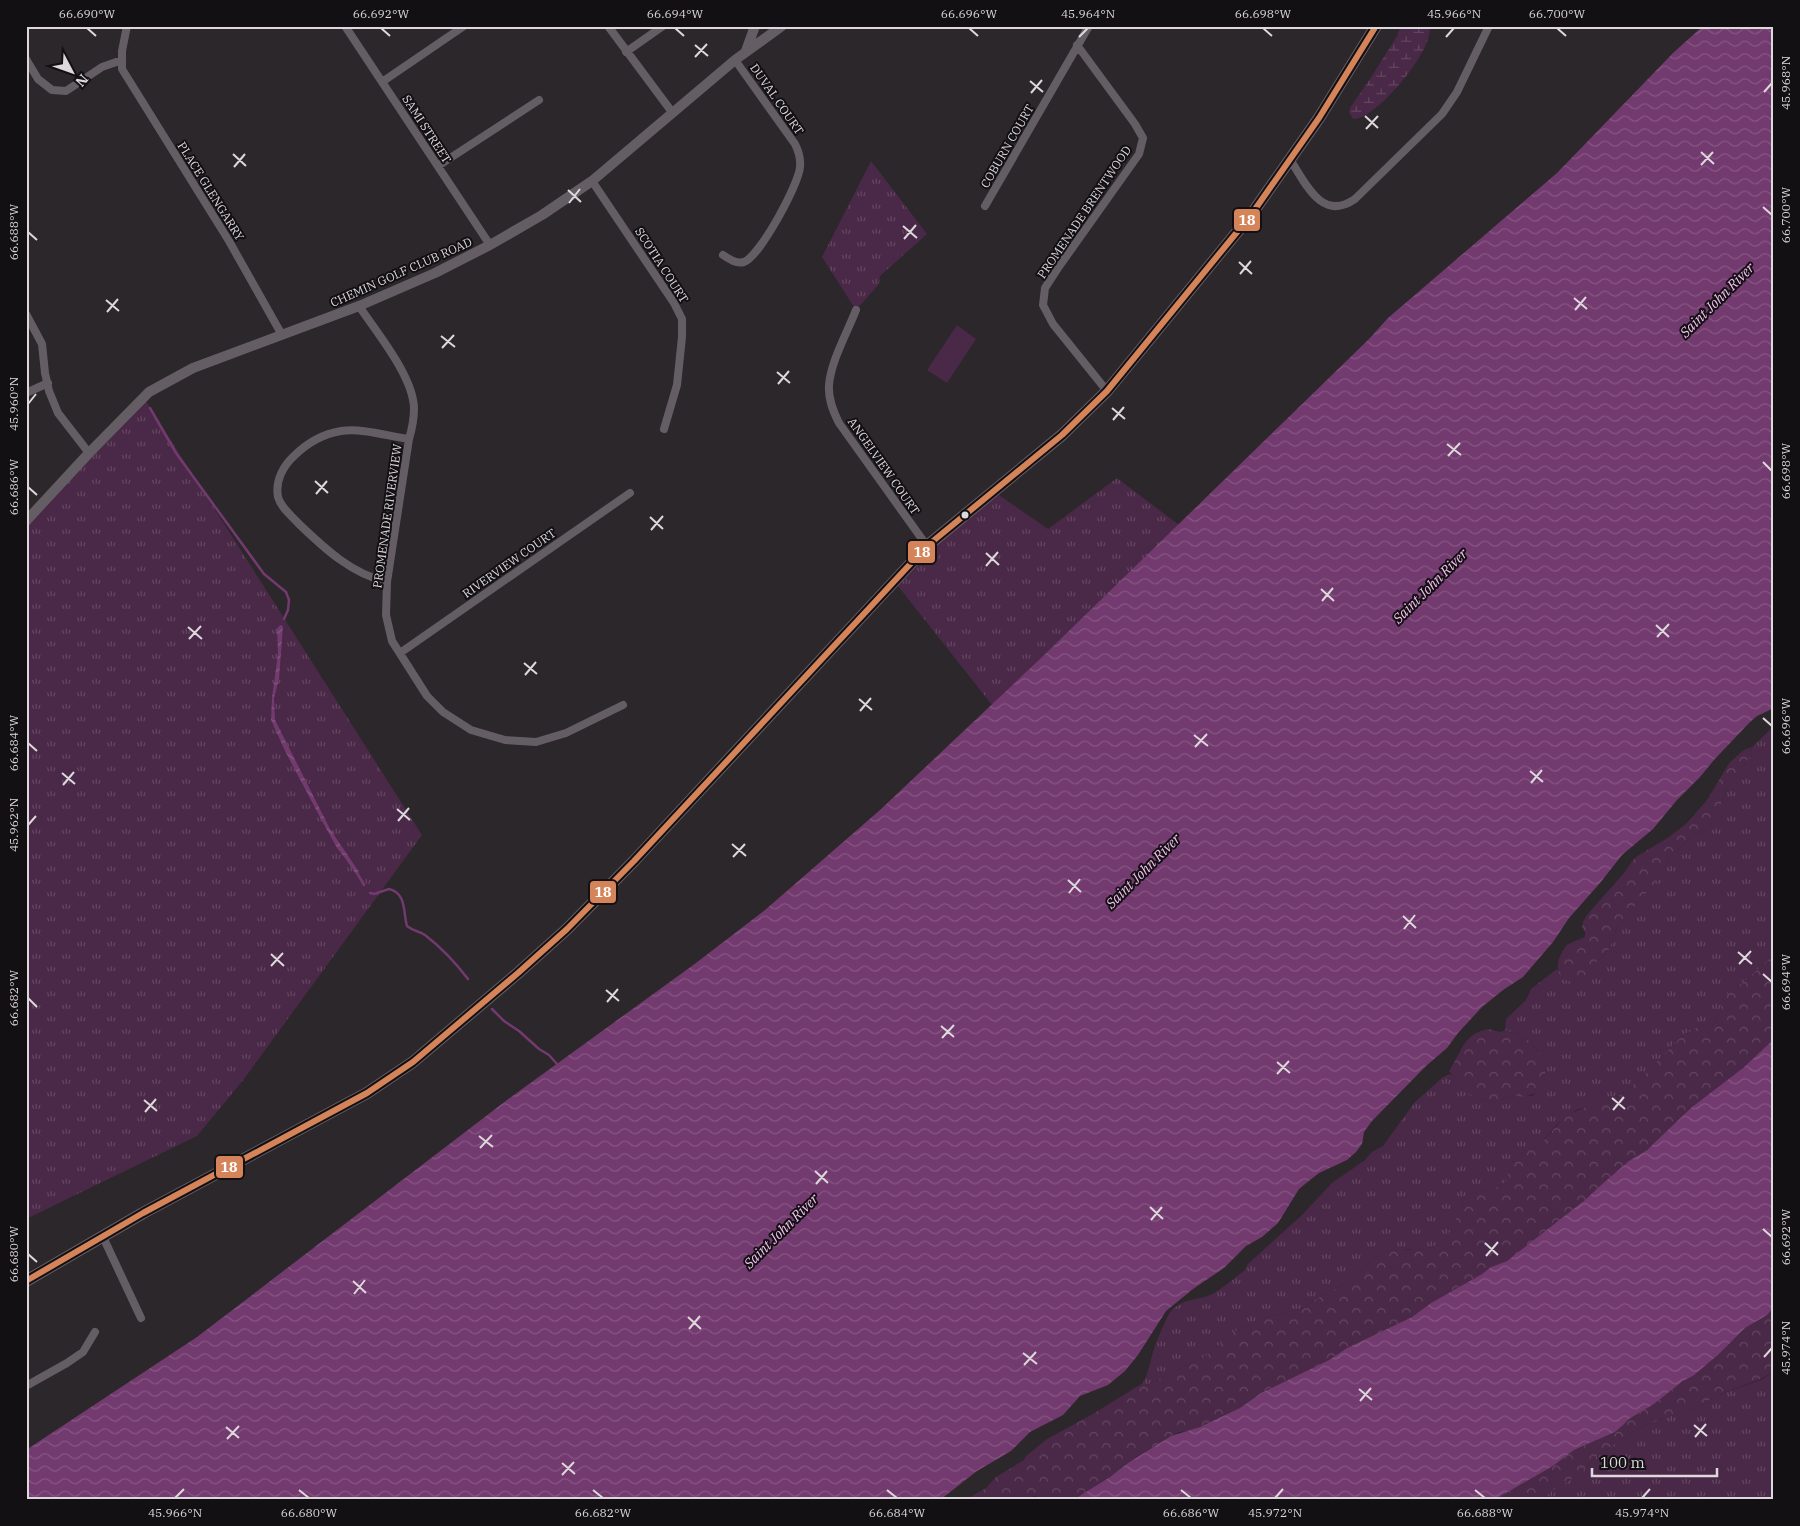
<svg xmlns="http://www.w3.org/2000/svg" width="1800" height="1526" font-family="'IBM Plex Serif',serif">
<style>
.grass{fill:url(#grass-tufts)}
.forest{fill:url(#forest-crowns)}
.wetland{fill:url(#wetland-marsh)}
.pitch{fill:#4a2847}
.water{fill:url(#water-waves)}
.lines{fill:none;stroke-linecap:round;stroke-linejoin:round}
.stream{stroke:#723a6e;stroke-width:2.5}
.minor{stroke:#655d64;stroke-width:8}
.tertiary{stroke:#655d64;stroke-width:10}
.primary{stroke:#665d66;stroke-width:12}
.bus-1-casing{stroke:#131013;stroke-width:10}
.bus-1{stroke:#d5845a;stroke-width:6}
.ticks{fill:none;stroke:#dcd8db;stroke-width:2}
.bus-dot{fill:#dcd8db;stroke:#131013;stroke-width:2}
.labels{text-anchor:middle;dominant-baseline:central;stroke-width:4;stroke-linejoin:round;paint-order:stroke}
.street-label{font-size:12px;fill:#dcd8db;stroke:#131013}
.water-label{font-size:14px;font-style:italic;fill:#f6c1f1;stroke:#131013}
.line-badge{stroke:#131013;stroke-width:2}
.badge-label{font-size:14px;text-anchor:middle;font-weight:bold;fill:#fff}
.neatline{fill:none;stroke:#dcd8db;stroke-width:2}
.ticks-label{font-size:12px;text-anchor:middle;fill:#dcd8db}
</style>
<defs>
<pattern id="grass-tufts" width="24" height="20" patternUnits="userSpaceOnUse" patternTransform="scale(1.25)"><rect width="24" height="20" fill="#4a2847"/><path d="M3 7l-1-3M5 7V3M7 7l1-3M15 17l-1-3M17 17v-4M19 17l1-3" fill="none" stroke="#644661"/></pattern>
<pattern id="forest-crowns" width="20" height="18" patternUnits="userSpaceOnUse" patternTransform="scale(1.25)"><rect width="20" height="18" fill="#4a2847"/><path d="M2 6a3 3 0 1 1 6 0M12 15a3 3 0 1 1 6 0" fill="none" stroke="#644661"/></pattern>
<pattern id="wetland-marsh" width="20" height="14" patternUnits="userSpaceOnUse" patternTransform="scale(1.25)"><rect width="20" height="14" fill="#4a2847"/><path d="M1 5h8M5 5V1M11 12h8M15 12V8" fill="none" stroke="#644661"/></pattern>
<pattern id="water-waves" width="16" height="10" patternUnits="userSpaceOnUse" patternTransform="scale(1.25)"><rect width="16" height="10" fill="#723a6e"/><path d="M0 5q4-4 8 0t8 0" fill="none" stroke="#865682"/></pattern>
</defs>
<rect width="100%" height="100%" fill="#2b272a"/>
<path class="grass" d="M871 161 927 234 880 276 879 284 856 310 822 257Z
M144 398 422 835 244 1079 197 1136 26 1219V521Z
M1117 478 1179 525 992 705 894 581 993 491 1048 529Z
M1774 726V955L1741 984 1730 991 1723 1001 1717 1020 1711 1028C1700 1028 1693 1029 1683 1035L1638 1081 1616 1098 1576 1110 1557 1124 1541 1144 1521 1153 1514 1159 1508 1172 1506 1182 1497 1187 1466 1195 1451 1231 1440 1244 1428 1248 1416 1250 1407 1249 1380 1254 1342 1285 1311 1302 1305 1308 1267 1317 1233 1332 1209 1354 1149 1384 1146 1385 1143 1383C1150 1370 1150 1359 1155 1346 1159 1336 1164 1323 1169 1314 1180 1298 1196 1301 1210 1295 1221 1290 1235 1277 1245 1270L1248 1264 1302 1215 1332 1183 1365 1160 1372 1152 1383 1146 1414 1103 1443 1077 1450 1074 1456 1079 1463 1089 1482 1100 1496 1102 1513 1095 1532 1096 1536 1093 1545 1079V1061L1542 1055 1527 1039 1505 1030 1506 1019 1526 1000 1531 989 1557 969 1559 975H1585L1596 962 1603 957 1610 948 1614 934 1620 923 1656 882 1670 857 1691 837 1704 831 1716 818 1724 796 1732 778 1745 764 1751 755 1752 747Z
M1774 1371V1500H1542L1550 1492 1580 1474 1599 1454 1643 1426 1704 1404 1716 1396 1763 1379Z"/>
<path class="forest" d="M1752 747 1751 755 1745 764 1732 778 1724 796 1716 818 1704 831 1691 837 1670 857 1656 882 1620 923 1614 934 1610 948 1603 957 1596 962 1588 973 1576 982C1560 981 1555 974 1559 959 1561 954 1563 949 1567 945 1571 942 1579 940 1585 937V932L1582 927 1583 922 1587 915 1624 873 1633 860 1639 855 1669 837 1687 823 1707 800 1730 762 1744 750Z
M1774 955V1039L1743 1068 1692 1107 1655 1144 1629 1162 1601 1185 1585 1200 1522 1251 1507 1261 1491 1267 1482 1274 1431 1303 1412 1317 1347 1348 1329 1360 1261 1393 1240 1408 1212 1422 1189 1431 1179 1432 1171 1436 1128 1463 1110 1477 1073 1500H1043L1035 1496 1023 1500H965L986 1488 996 1477 1024 1460 1025 1457 1047 1439 1091 1415 1143 1383 1146 1385 1149 1384 1209 1354 1233 1332 1267 1317 1305 1308 1311 1302 1342 1285 1380 1254 1397 1249 1416 1250 1428 1248 1440 1244 1451 1230 1466 1195 1497 1187 1506 1182 1508 1172 1514 1159 1521 1153 1541 1144 1565 1116 1588 1106 1616 1098 1638 1081 1683 1035 1696 1028H1711L1717 1020 1723 1000 1730 991 1741 984Z
M1489 1029 1500 1032 1505 1030 1527 1039 1542 1055 1545 1061V1079L1536 1093 1524 1097 1513 1095 1496 1102 1482 1100 1467 1094 1449 1071C1462 1052 1463 1033 1489 1029Z
M1774 1307V1371L1763 1378 1716 1396 1704 1404 1643 1426 1599 1454 1580 1474 1550 1492 1542 1500H1494L1553 1466 1574 1450 1615 1432 1622 1426 1629 1419 1654 1404 1683 1381 1693 1376 1719 1354 1745 1328 1766 1315Z"/>
<path class="wetland" d="M1401 26H1429C1437 47 1375 121 1353 119L1349 112 1350 108 1370 79 1397 36Z"/>
<path class="pitch" d="M957 325 976 339 947 383 927 370Z"/>
<path class="water" d="M1703 26H1774V708L1757 716 1749 723 1714 760 1700 777 1677 800 1653 829 1622 855 1600 883 1569 918 1553 942 1523 977 1503 990 1482 1007 1458 1033 1447 1048 1426 1066 1372 1121 1364 1132 1362 1144 1356 1152 1347 1160 1319 1173 1310 1180 1299 1189 1278 1223 1262 1237 1246 1246 1224 1268 1193 1289 1166 1311 1138 1355 1125 1371 1108 1385 1080 1396 1063 1415 1030 1432 1011 1451 977 1471 940 1500H26V1450L197 1337 507 1100 696 963 765 910 880 810 1042 657 1369 339 1388 318 1557 173 1673 53Z
M280 625 283 626 279 679 274 698 275 720 330 829 359 872 356 874 345 858 337 848 321 819 286 753 271 720 272 698 278 653 277 629Z
M1774 1039V1307L1767 1315 1745 1328 1719 1354 1693 1376 1683 1381 1654 1404 1629 1419 1622 1426 1615 1432 1574 1450 1553 1466 1494 1500H1073L1110 1477 1128 1463 1171 1436 1200 1427 1240 1408 1261 1393 1329 1360 1347 1348 1412 1317 1431 1303 1482 1274 1491 1267 1507 1261 1585 1200 1601 1185 1629 1161 1647 1150 1692 1107 1743 1068Z"/>
<g class="lines">
<path class="stream" d="M150 408 176 453 264 574 286 592 289 600 288 610 284 619
M357 873 364 885
M370 893 374 894 389 889C407 893 403 913 407 926 413 931 419 931 425 935 442 948 455 962 468 979
M492 1009 504 1021 519 1031 539 1049 549 1055 557 1064"/>
<path class="minor" d="M345 26 490 245
M608 26 672 112
M1077 45 1135 124 1143 138 1139 154 1058 268 1045 288 1043 305 1053 324 1107 391
M626 52 663 26
M26 59 38 79 52 90 66 91 102 67 122 60V51L127 26
M122 60V69L229 241 282 335
M382 82 464 26
M1291 161C1306 184 1322 222 1355 199L1442 114 1457 92 1489 26
M438 166 539 100
M592 181 674 303 682 319V337L677 385 664 429
M985 206 1089 26
M723 255C729 259 736 264 744 262 760 256 799 184 800 167 801 158 799 152 795 144L735 60
M359 306C377 333 413 376 414 408 414 419 412 429 409 439L387 582 386 615 392 641 427 696 443 712 471 730 505 740 536 742 566 733 623 705
M856 310C847 333 831 361 829 385 828 399 833 411 839 423L927 546
M26 314 42 344 45 373 49 391 58 413 89 453
M26 393 48 383
M387 582C352 574 325 549 299 524 292 516 281 508 278 497 275 481 283 466 294 456 306 444 323 434 341 431 363 428 387 436 409 439
M400 653 630 493
M103 1237 141 1318
M26 1386 67 1363 83 1352 95 1332"/>
<path class="tertiary" d="M746 51 755 26
M26 521 89 453 149 392 193 368 359 306 435 273 490 245 542 215 592 181 735 60 782 26"/>
<path class="primary" d="M26 1281 143 1213 367 1093 413 1062 518 973 567 929 634 861 927 546 1062 435 1107 391 1251 215 1319 118 1376 26"/>
<defs>
<path id="bus-1" d="M26 1281 143 1213 367 1093 413 1062 518 973 567 929 634 861 927 546 1062 435 1107 391 1251 215 1319 118 1376 26"/>
</defs>
<use href="#bus-1" class="bus-1-casing"/>
<use href="#bus-1" class="bus-1"/>
</g>
<path class="ticks" d="M87 28 96 36M381 28 390 36M675 28 684 36M969 28 978 36M1263 28 1272 36M1557 28 1566 36M1079 37 1088 28M1446 37 1454 28M695 45 708 56M695 57 707 44M1030 81 1043 92M1764 92 1772 83M1031 93 1042 80M1365 116 1378 128M1366 129 1378 116M1701 152 1714 164M233 154 246 166M1701 165 1713 152M234 167 245 154M568 190 581 202M569 203 580 189M1763 207 1772 215M903 226 917 238M28 232 37 240M904 239 916 225M1239 262 1252 274M1240 274 1251 261M1574 298 1587 309M106 300 119 311M1575 310 1586 297M107 312 118 299M441 336 455 347M442 348 454 335M777 372 790 383M778 384 789 371M28 404 36 394M1112 408 1125 419M1113 420 1124 407M1447 444 1461 455M1448 456 1460 443M1763 462 1772 471M315 481 328 493M28 487 37 495M316 494 327 481M650 517 663 529M651 530 663 516M986 553 999 565M986 566 998 552M1321 589 1334 601M1322 601 1333 588M1656 625 1669 637M188 627 202 639M1657 637 1669 624M189 639 201 626M524 663 537 674M525 675 536 662M859 699 872 710M860 711 871 698M1763 718 1772 726M1194 735 1208 746M28 743 37 751M1195 747 1207 734M1530 771 1543 782M62 773 75 784M1531 783 1542 770M63 785 74 772M397 809 410 820M398 821 409 808M28 825 36 816M732 844 746 856M733 857 745 844M1068 880 1081 892M1069 893 1080 879M1403 916 1416 928M1404 929 1415 915M1738 952 1752 964M271 954 284 966M1739 964 1751 951M271 966 283 953M1763 974 1772 982M606 990 619 1001M28 998 37 1007M607 1002 618 989M941 1026 954 1037M942 1038 954 1025M1277 1062 1290 1073M1277 1074 1289 1061M1612 1098 1625 1109M144 1100 157 1111M1613 1110 1624 1097M145 1112 156 1099M479 1136 493 1147M480 1148 492 1135M815 1171 828 1183M816 1184 827 1171M1150 1207 1163 1219M1151 1220 1162 1207M1763 1229 1772 1237M1485 1243 1498 1255M28 1254 37 1262M1486 1256 1498 1242M353 1281 366 1293M354 1294 365 1280M688 1317 701 1329M689 1329 700 1316M1023 1353 1037 1364M1764 1357 1772 1348M1024 1365 1036 1352M1359 1389 1372 1400M1360 1401 1371 1388M1694 1425 1707 1436M226 1427 239 1438M1695 1437 1706 1424M227 1439 239 1426M562 1463 575 1474M562 1475 574 1462M299 1490 309 1498M593 1490 603 1498M887 1490 897 1498M1181 1490 1191 1498M1475 1490 1485 1498M175 1498 184 1489M1275 1498 1283 1489M1642 1498 1650 1489"/>
<circle class="bus-dot" cx="965" cy="515" r="4.5"/>
<g class="labels">
<g class="street-label">
<text transform="translate(777 99) rotate(55)">DUVAL COURT</text>
<text transform="translate(427 129) rotate(57)">SAMI STREET</text>
<text transform="translate(1007 146) rotate(-60)">COBURN COURT</text>
<text transform="translate(211 191) rotate(58)">PLACE GLENGARRY</text>
<text transform="translate(1084 212) rotate(-56)">PROMENADE BRENTWOOD</text>
<text transform="translate(662 265) rotate(57)">SCOTIA COURT</text>
<text transform="translate(401 272) rotate(-24)">CHEMIN GOLF CLUB ROAD</text>
<text transform="translate(884 466) rotate(55)">ANGELVIEW COURT</text>
<text transform="translate(387 516) rotate(-82)">PROMENADE RIVERVIEW</text>
<text transform="translate(509 563) rotate(-35)">RIVERVIEW COURT</text>
</g>
<g class="water-label">
<text transform="translate(1717 300) rotate(-45)">Saint John River</text>
<text transform="translate(1430 586) rotate(-45)">Saint John River</text>
<text transform="translate(1143 871) rotate(-45)">Saint John River</text>
<text transform="translate(781 1231) rotate(-45)">Saint John River</text>
</g>
</g>
<g class="line-badge">
<rect x="1233" y="208" width="28" height="24" rx="5" fill="#d5845a"/>
<rect x="907" y="540" width="29" height="24" rx="5" fill="#d5845a"/>
<rect x="589" y="880" width="28" height="24" rx="5" fill="#d5845a"/>
<rect x="215" y="1155" width="29" height="24" rx="5" fill="#d5845a"/>
</g>
<g class="badge-label">
<text x="1247" y="225">18</text>
<text x="922" y="557">18</text>
<text x="603" y="897">18</text>
<text x="229" y="1172">18</text>
</g>
<rect width="1800" height="1526" fill="none" stroke="#131013" stroke-width="55"/>
<g transform="translate(72 72) rotate(131)" stroke="#131013" stroke-width="4" paint-order="stroke">
<path d="M0-4L9 19L0 12L-9 19Z" fill="#dcd8db"/>
<text y="-8" font-size="14" font-weight="bold" text-anchor="middle" fill="#dcd8db">N</text>
</g>
<path d="M1592 1468v8h125v-8" fill="none" stroke="#dcd8db" stroke-width="2.5"/>
<text x="1600" y="1468" font-size="15" fill="#dcd8db" stroke="#131013" stroke-width="4" paint-order="stroke">100 m</text>
<rect x="28" y="28" width="1744" height="1470" class="neatline"/>
<g class="ticks-label">
<text x="87" y="18">66.690°W</text>
<text x="381" y="18">66.692°W</text>
<text x="675" y="18">66.694°W</text>
<text x="969" y="18">66.696°W</text>
<text x="1088" y="18">45.964°N</text>
<text x="1263" y="18">66.698°W</text>
<text x="1454" y="18">45.966°N</text>
<text x="1557" y="18">66.700°W</text>
<text transform="translate(1786 83) rotate(-90)" y="4">45.968°N</text>
<text transform="translate(1786 215) rotate(-90)" y="4">66.700°W</text>
<text transform="translate(14 232) rotate(-90)" y="4">66.688°W</text>
<text transform="translate(14 404) rotate(-90)" y="4">45.960°N</text>
<text transform="translate(1786 471) rotate(-90)" y="4">66.698°W</text>
<text transform="translate(14 487) rotate(-90)" y="4">66.686°W</text>
<text transform="translate(1786 726) rotate(-90)" y="4">66.696°W</text>
<text transform="translate(14 743) rotate(-90)" y="4">66.684°W</text>
<text transform="translate(14 825) rotate(-90)" y="4">45.962°N</text>
<text transform="translate(1786 982) rotate(-90)" y="4">66.694°W</text>
<text transform="translate(14 998) rotate(-90)" y="4">66.682°W</text>
<text transform="translate(1786 1237) rotate(-90)" y="4">66.692°W</text>
<text transform="translate(14 1254) rotate(-90)" y="4">66.680°W</text>
<text transform="translate(1786 1348) rotate(-90)" y="4">45.974°N</text>
<text x="175" y="1517">45.966°N</text>
<text x="309" y="1517">66.680°W</text>
<text x="603" y="1517">66.682°W</text>
<text x="897" y="1517">66.684°W</text>
<text x="1191" y="1517">66.686°W</text>
<text x="1275" y="1517">45.972°N</text>
<text x="1485" y="1517">66.688°W</text>
<text x="1642" y="1517">45.974°N</text>
</g>
</svg>
